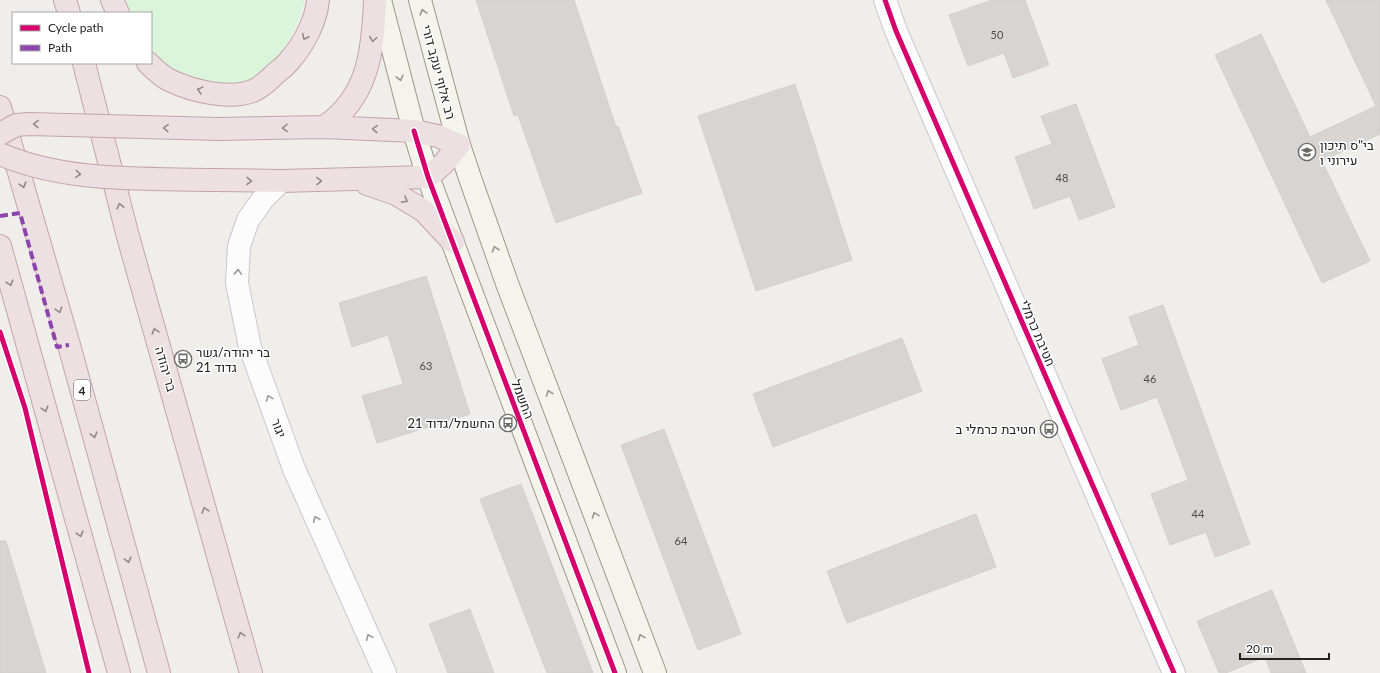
<svg xmlns="http://www.w3.org/2000/svg" width="1380" height="673" font-family="Lato,Heebo,sans-serif">
<style>
.park{fill:#daf5da}
.building{fill:#d7d4d2;stroke:#d3d0cc}
.lines{fill:none;stroke-linecap:round;stroke-linejoin:round}
.street-casing{stroke:#c9c8c7;stroke-width:24}
.secondary-casing{stroke:#999a82;stroke-width:24}
.highway-casing{stroke:#c5a2ac;stroke-width:24}
.street{stroke:#fdfcfc;stroke-width:22}
.secondary{stroke:#f4f4ed;stroke-width:22}
.highway{stroke:#ece0e2;stroke-width:22}
.highway-bridge-casing{stroke:#c5a2ac;stroke-width:24;stroke-linecap:butt}
.highway-bridge{stroke:#ece0e2;stroke-width:22}
.quiet{stroke:#8e44ad;stroke-width:4;stroke-dasharray:8 4;stroke-linecap:butt}
.cycleway-casing{stroke:#fff;stroke-width:8}
.cycleway{stroke:#d6006c;stroke-width:5}
.oneway{stroke:#969692}
.oneway2{stroke:#918a8c}
.oneway3{stroke:#9a9a9a}
.labels{text-anchor:middle;dominant-baseline:central;stroke-width:3;stroke-linejoin:round;paint-order:stroke}
.number-label{font-size:11px;fill:#4f4e4e}
.shield{fill:#fff;stroke:#646464;stroke-width:1}
.shield-label{font-size:12px;font-weight:bold;fill:#222}
.street-label{font-size:13px;fill:#222;stroke:#fff}
.poi-label{font-size:13px;fill:#222;stroke:#fff;text-anchor:start}
</style>
<rect width="100%" height="100%" fill="#f0eeeb"/>
<path class="park" d="M124 0H305L296 27 275 64 257 77 237 86 196 81 172 69 153 55 151 52V13H129Z"/>
<path class="building" d="M476 0H574L616 127 618 126 642 193 556 223 518 115 514 116Z
M992 0H1025L1049 65 1013 78 1004 53 968 66 949 15Z
M1326 0H1380V134L1322 161 1370 261 1322 283 1215 55 1261 34 1310 137 1376 106Z
M795 84 852 260 756 291 698 116Z
M1076 104 1115 207 1079 220 1070 196 1034 209 1015 157 1052 144 1041 116Z
M426 276 470 414 377 443 362 396 403 384 388 335 352 347 339 303Z
M1163 305 1250 544 1215 557 1206 532 1170 545 1151 494 1188 480 1178 453 1157 397 1121 410 1102 359 1139 345 1129 317Z
M902 338 922 391 773 447 753 394Z
M664 429 741 634 698 650 621 445Z
M521 484 593 673H547L480 499Z
M976 514 996 567 847 623 827 571Z
M0 541H6L46 673H0Z
M1272 590 1306 673H1271L1265 657 1226 673H1219L1197 621Z
M470 609 494 673H448L429 624Z"/>
<g class="lines">
<defs>
<path id="street" d="M885 0 896 31 1174 673
M281 181 263 199 248 220 239 246 237 283 250 347 294 469 385 673"/>
<path id="secondary" d="M380 0 414 131 428 177 615 673
M420 0 459 145 470 178 508 286 655 673"/>
<path id="highway" d="M65 0 69 13
M112 0 118 13
M84 63 127 233 251 673
M148 63C154 69 161 76 169 80 192 91 231 101 255 90 262 86 269 80 274 75 279 70 286 66 290 60 304 44 316 21 318 0
M0 107 69 345 159 673
M324 127C369 97 373 50 375 0
M217 180 281 181 428 177 443 164 459 145 438 136 414 131 324 127 219 129
M367 184 396 194 424 211 453 242
M0 246 119 673"/>
</defs>
<use href="#street" class="street-casing"/>
<use href="#secondary" class="secondary-casing"/>
<use href="#highway" class="highway-casing"/>
<use href="#street" class="street"/>
<use href="#secondary" class="secondary"/>
<use href="#highway" class="highway"/>
<defs>
<path id="highway-bridge" d="M0 134 16 125 29 124 219 129
M0 154C68 183 145 178 217 180"/>
</defs>
<use href="#highway-bridge" class="highway-bridge-casing"/>
<use href="#highway-bridge" class="highway-bridge"/>
<path class="quiet" d="M0 216 20 213 57 347 69 345"/>
<defs>
<path id="cycleway" d="M885 0 896 31 1174 673
M414 131 428 177 615 673
M0 332 25 408 89 673"/>
</defs>
<use href="#cycleway" class="cycleway-casing"/>
<use href="#cycleway" class="cycleway"/>
</g>
<defs><path id="oneway-chevron" d="M-2-3.5L2.5 0L-2 3.5" fill="none" stroke-width="1.6" stroke-linecap="round" stroke-linejoin="round"/></defs>
<g class="oneway">
<use href="#oneway-chevron" transform="translate(423 12) rotate(-105)"/>
<use href="#oneway-chevron" transform="translate(400 78) rotate(76)"/>
<use href="#oneway-chevron" transform="translate(495 249) rotate(-109)"/>
<use href="#oneway-chevron" transform="translate(549 393) rotate(-111)"/>
<use href="#oneway-chevron" transform="translate(595 515) rotate(-111)"/>
<use href="#oneway-chevron" transform="translate(641 637) rotate(-111)"/>
</g>
<g class="oneway2">
<use href="#oneway-chevron" transform="translate(305 37) rotate(116)"/>
<use href="#oneway-chevron" transform="translate(373 39) rotate(98)"/>
<use href="#oneway-chevron" transform="translate(200 90) rotate(-165)"/>
<use href="#oneway-chevron" transform="translate(36 124) rotate(-178)"/>
<use href="#oneway-chevron" transform="translate(166 128) rotate(-178)"/>
<use href="#oneway-chevron" transform="translate(285 128) rotate(179)"/>
<use href="#oneway-chevron" transform="translate(375 129) rotate(-178)"/>
<use href="#oneway-chevron" transform="translate(78 174) rotate(5)"/>
<use href="#oneway-chevron" transform="translate(249 181) rotate(1)"/>
<use href="#oneway-chevron" transform="translate(319 181) rotate(-1)"/>
<use href="#oneway-chevron" transform="translate(23 185) rotate(74)"/>
<use href="#oneway-chevron" transform="translate(405 200) rotate(29)"/>
<use href="#oneway-chevron" transform="translate(120 206) rotate(-104)"/>
<use href="#oneway-chevron" transform="translate(10 283) rotate(74)"/>
<use href="#oneway-chevron" transform="translate(59 310) rotate(74)"/>
<use href="#oneway-chevron" transform="translate(155 331) rotate(-106)"/>
<use href="#oneway-chevron" transform="translate(45 409) rotate(74)"/>
<use href="#oneway-chevron" transform="translate(94 435) rotate(75)"/>
<use href="#oneway-chevron" transform="translate(205 510) rotate(-106)"/>
<use href="#oneway-chevron" transform="translate(80 534) rotate(74)"/>
<use href="#oneway-chevron" transform="translate(128 560) rotate(75)"/>
<use href="#oneway-chevron" transform="translate(241 635) rotate(-106)"/>
</g>
<g class="oneway3">
<use href="#oneway-chevron" transform="translate(238 272) rotate(-88)"/>
<use href="#oneway-chevron" transform="translate(269 398) rotate(-110)"/>
<use href="#oneway-chevron" transform="translate(316 519) rotate(-114)"/>
<use href="#oneway-chevron" transform="translate(369 637) rotate(-114)"/>
</g>
<defs>
<symbol id="school-ring" viewBox="-11 -11 22 22"><circle r="9.5" fill="#fff" stroke="#6a6968" stroke-width="1.5"/><path d="M0-5L7-2L0 1L-7-2ZM-4 1L0 2.5L4 1V4Q0 6-4 4Z" fill="#6a6968"/></symbol>
<symbol id="bus-ring" viewBox="-11 -11 22 22"><circle r="9.5" fill="#fff" stroke="#6a6968" stroke-width="1.5"/><path d="M-5-6H5V4H4V6H2V4H-2V6H-4V4H-5ZM-3.5-4V0h7V-4ZM-3.5 1.2v1.5H-2V1.2ZM2 1.2v1.5H3.5V1.2Z" fill="#6a6968"/></symbol>
</defs>
<g fill-rule="evenodd">
<use href="#school-ring" x="1297" y="142" width="20" height="20"/>
<use href="#bus-ring" x="173" y="349" width="20" height="20"/>
<use href="#bus-ring" x="498" y="413" width="20" height="20"/>
<use href="#bus-ring" x="1039" y="419" width="20" height="20"/>
</g>
<g class="labels">
<g class="number-label">
<text x="997" y="34">50</text>
<text x="1062" y="177">48</text>
<text x="426" y="365">63</text>
<text x="1150" y="378">46</text>
<text x="1198" y="513">44</text>
<text x="681" y="540">64</text>
</g>
<rect class="shield" x="74" y="380" width="16" height="20" rx="3"/>
<g class="shield-label">
<text x="82" y="390">4</text>
</g>
<g class="street-label">
<text transform="translate(439 72) rotate(75)">רב אלוף יעקב דורי</text>
<text transform="translate(1038 333) rotate(67)">חטיבת כרמלי</text>
<text transform="translate(166 369) rotate(74)">בר יהודה</text>
<text transform="translate(523 399) rotate(69)">החשמל</text>
<text transform="translate(279 428) rotate(70)">יגור</text>
</g>
<g class="poi-label">
<text x="1320" y="145">בי"ס תיכון<tspan x="1320" dy="15">עירוני ו</tspan></text>
<text x="196" y="352">בר יהודה/גשר<tspan x="196" dy="15">גדוד 21</tspan></text>
<text x="495" y="423" text-anchor="end">החשמל/גדוד 21</text>
<text x="1036" y="429" text-anchor="end">חטיבת כרמלי ב</text>
</g>
</g>
<rect x="12" y="12" width="140" height="52" fill="#ffffff" stroke="#a7a7a7"/>
<rect x="20" y="25" width="20" height="6" fill="#d6006c" stroke="#a7a7a7"/>
<text x="48" y="32" font-size="12" fill="#222222">Cycle path</text>
<rect x="20" y="45" width="20" height="6" fill="#8e44ad" stroke="#a7a7a7"/>
<text x="48" y="52" font-size="12" fill="#222222">Path</text>
<path d="M1240 653v6h89v-6" fill="none" stroke="#222222" stroke-width="2"/>
<text x="1246" y="653" font-size="12" fill="#222222" stroke="#ffffff" stroke-width="3" paint-order="stroke">20 m</text>
</svg>
